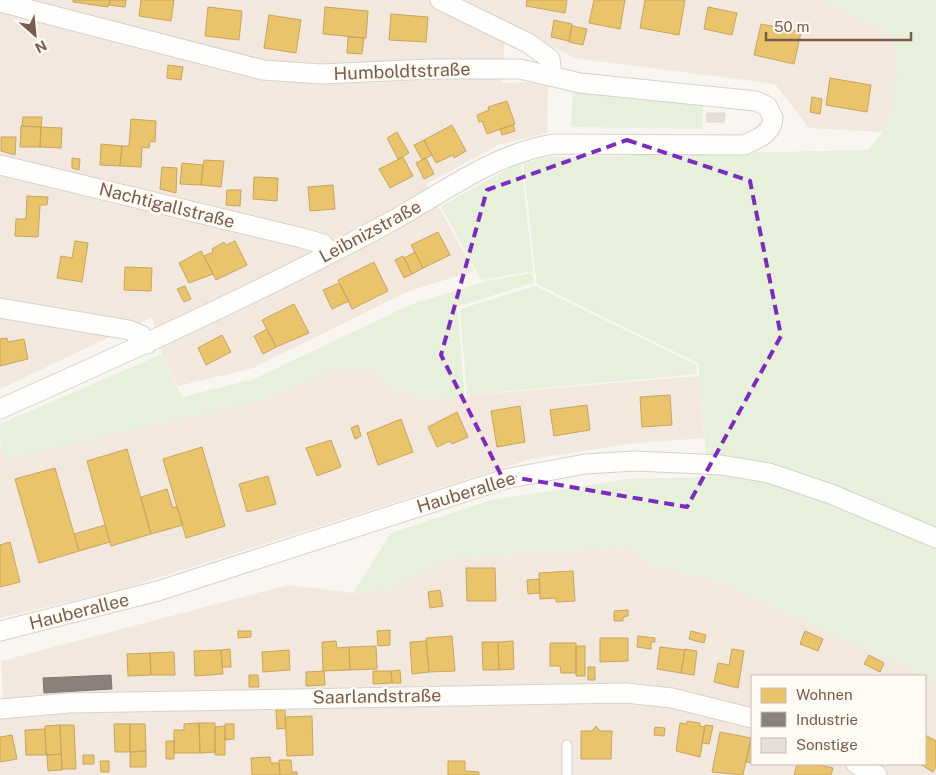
<svg xmlns="http://www.w3.org/2000/svg" width="936" height="775" font-family="'Public Sans',sans-serif">
<style>
.residential{fill:#f2e8de;fill-rule:evenodd}
.green{fill:#e7f0db}
.homes{fill:#e9c46a;stroke:#c8a561}
.industry{fill:#8a817c;stroke:#85766e}
.building{fill:#e6ded7;stroke:#e2d8d2}
.lines{fill:none;stroke-linecap:round;stroke-linejoin:round}
.service-casing{stroke:#d7d1cb;stroke-width:11}
.minor-casing{stroke:#d7d1cb;stroke-width:21}
.service{stroke:#fefefd;stroke-width:9}
.minor{stroke:#fefefd;stroke-width:19}
.marked{fill:none;stroke:#7b2cbf;stroke-width:4;stroke-dasharray:10 6;stroke-linejoin:round}
.labels{text-anchor:middle;dominant-baseline:central;stroke-width:5;stroke-linejoin:round;paint-order:stroke}
.street-label{font-size:18px;fill:#7a5c4d;stroke:#fffaf3}
</style>
<rect width="100%" height="100%" fill="#f9f5f0"/>
<path class="residential" d="M0 0H820L889 32 898 63 891 114 883 132 809 128 775 84 574 58 507 23 501 83 548 82 547 133 498 145 426 184 474 271 409 291 253 368 178 386 162 354 152 317 0 389Z
M333 369H374L391 389 425 399 699 376 704 438 637 443 531 459 120 590 0 618V445L5 458 262 400Z
M630 547 649 564 720 582 936 681V775H0V719L4 718 1 661 288 585 353 593 392 588 452 558ZM752 676H925V764H752Z"/>
<path class="green" d="M820 0H936V681L720 582 649 564 630 547 452 558 392 588 353 593 391 533 491 500 629 479 708 477 698 363 537 284 523 163 548 157 868 150 883 132 891 114 898 63 889 32Z
M573 89 703 102V129L571 127Z
M521 162 533 271 481 280 441 206Z
M532 273 535 282 457 307 465 397 425 399 391 389 374 369H333L262 400 5 459 0 442V424L162 354 182 397 254 379 412 304 487 281Z
M535 286 696 365 697 374 467 395 460 309Z"/>
<path class="homes" d="M73 0H110L108 7 73 2Z
M110 0H126L125 7 109 5Z
M141 0H174L171 21 139 16Z
M527 0H567L565 13 526 6Z
M594 0H625L620 29 589 23Z
M645 0H685L679 35 640 28Z
M208 7 242 11 239 40 205 36Z
M325 7 368 11 366 38 323 34Z
M708 7 737 13 732 35 704 29Z
M391 14 428 17 426 42 389 40Z
M269 15 301 20 296 53 264 48Z
M554 20 572 24 569 41 551 37Z
M761 24 801 32 794 64 754 55Z
M572 26 587 29 583 45 569 42Z
M348 37 364 38 362 54 347 53Z
M168 65 183 67 181 80 167 78Z
M830 78 871 85 867 112 826 105Z
M812 97 822 99 820 114 810 112Z
M507 101 515 124 487 134 482 121 479 122 477 115 489 110 488 107Z
M23 117H42L41 127 22 126Z
M131 119 156 121 155 142 150 141 149 148 142 147 141 167 120 166 122 146H129Z
M452 125 466 151 454 158 453 155 436 163 424 140Z
M513 125 515 131 502 135 500 129Z
M21 126 41 127 40 147H20Z
M41 127 62 128 61 148 40 147Z
M397 132 409 153 398 159 387 138Z
M1 137H16L15 155 1 151Z
M424 140 432 155 422 160 414 145Z
M101 144 122 146 120 166 100 165Z
M403 157 413 176 390 188 379 169Z
M72 158 80 159 79 170 72 168Z
M426 158 434 174 424 179 416 163Z
M204 160 224 161 221 187 201 185Z
M182 163 203 165 201 185 180 184Z
M162 167 177 168 176 193 160 189Z
M254 177 278 178 277 201 253 199Z
M333 185 335 209 310 211 308 187Z
M227 190H241L240 206 226 205Z
M27 196 48 197 47 205H40L38 237 15 236 16 219H26Z
M438 232 450 255 423 268 411 245Z
M75 241 88 243 82 282 57 278 61 256 72 258Z
M235 241 247 265 216 280 204 256 213 252 212 249 224 242 226 245Z
M201 251 213 274 189 283 179 263Z
M415 252 423 268 412 274 404 258Z
M403 256 412 274 404 278 395 260Z
M374 262 388 291 352 309 338 280Z
M125 267 152 268 151 291 124 290Z
M339 283 349 301 332 309 323 290Z
M185 286 191 299 184 302 177 289Z
M294 304 309 333 276 347 262 320Z
M267 329 276 347 263 354 254 336Z
M222 335 231 352 206 365 198 348Z
M7 338 8 342 24 339 28 359 0 366V339Z
M670 395 672 425 642 427 640 397Z
M587 405 590 430 554 436 550 410Z
M520 406 525 442 497 447 491 411Z
M457 412 468 437 452 444 450 441 437 447 428 427Z
M401 419 413 452 378 465 367 433Z
M358 425 361 436 355 439 351 428Z
M331 440 341 467 317 476 306 448Z
M202 447 225 526 186 538 163 459Z
M127 449 151 534 111 546 87 461Z
M55 468 79 551 39 563 15 479Z
M268 476 276 504 247 512 239 484Z
M167 489 173 508 177 506 183 525 151 534 141 497Z
M105 525 110 542 79 551 74 534Z
M10 542 20 582 0 587V545Z
M466 568H495L496 601H467Z
M573 571 575 601 556 602V598L540 599 539 573Z
M539 579 540 593 528 594 527 580Z
M440 590 443 606 430 608 428 592Z
M628 610V616L623 617V621H614V611Z
M390 630V645L378 646 377 631Z
M238 631H251V637L238 638Z
M691 631 706 635 704 643 689 639Z
M805 631 823 639 818 651 800 644Z
M452 636 455 671 429 672 426 638Z
M638 636 655 638V642H651V649L637 647Z
M600 638H628V661L600 662Z
M336 641 337 648 349 647 350 670 323 671 322 642Z
M426 641 429 672 412 674 410 642Z
M513 641 514 669 499 670 498 642Z
M482 642H498L499 670H483Z
M550 643H576V673H561L560 666H550Z
M376 646 377 669 350 670 349 647Z
M576 646H585V676H576Z
M660 647 685 650 681 673 657 669Z
M230 649 231 667H222L221 650Z
M685 649 697 651 694 675 681 673Z
M732 649 744 651 738 688 714 682 718 663 729 665Z
M221 650 223 674 195 676 194 651Z
M289 650 290 670 263 672 262 652Z
M174 652 175 675H151L150 653Z
M150 653 151 675 128 676 127 654Z
M869 655 884 663 880 672 864 664Z
M588 667H595V680H588Z
M400 670 401 683H392L391 671Z
M324 671 325 685 306 686V672Z
M373 671H391L392 683 373 684Z
M249 675H258L259 687H249Z
M276 710H285L286 728 277 729Z
M312 716 313 755 287 756 285 717Z
M687 721 700 723V726L705 727 700 757 676 751 680 723 687 724Z
M199 723 200 753H174V730H184V724Z
M199 723H215V752L200 753Z
M114 724H130V752H115Z
M130 724H145L146 751 130 752Z
M225 724H234V739L225 740Z
M60 725 61 754 46 755 45 726Z
M60 725H74L76 769H62Z
M705 725 713 726 709 744 702 743Z
M225 726V755H215V727Z
M596 726 600 731H612L611 759H581V731H592Z
M655 727 665 728 664 736 654 735Z
M45 729 46 755H26L25 730Z
M720 732 751 738 743 775 712 772Z
M12 735 17 759 0 762V737Z
M925 735 936 741V767L933 772 920 764H925Z
M166 741H174V759H166Z
M750 742 752 743V763L746 762Z
M146 751V767H130V752Z
M61 754 62 770 48 771 47 755Z
M83 755H94V764H83Z
M270 757 271 763H279L280 775H252L251 758Z
M279 760H291L292 772H297V775H280Z
M100 761H109V772H101Z
M448 761H465V771L479 772V775H448Z
M797 764H815L833 768 831 775H794Z"/>
<path class="industry" d="M111 675 112 689 44 693 43 678Z"/>
<path class="building" d="M707 113H725L724 122H707Z"/>
<g class="lines">
<defs>
<path id="service" d="M567 775V745"/>
<path id="minor" d="M440 0 528 43 550 59 552 76
M0 2 263 70 321 74 429 69H520L580 83 756 101 767 106 773 118C772 134 757 139 744 145L555 144C489 154 437 198 379 228 256 294 128 352 0 409
M0 165 302 238 323 244 330 253
M0 308 129 330 141 335 147 344
M0 631 158 591 505 479 585 464 634 461 680 463 721 465 769 473 831 494 936 538
M0 709 69 703 626 693 672 698 752 718
M856 764 877 775"/>
</defs>
<use href="#service" class="service-casing"/>
<use href="#minor" class="minor-casing"/>
<use href="#service" class="service"/>
<use href="#minor" class="minor"/>
</g>
<path class="marked" d="M627 140 750 181 781 336 687 507 501 475 441 355 487 190Z"/>
<g class="labels">
<g class="street-label">
<text transform="translate(402 71) rotate(-2)">Humboldtstraße</text>
<text transform="translate(167 205) rotate(14)">Nachtigallstraße</text>
<text transform="translate(370 231) rotate(-28)">Leibnizstraße</text>
<text transform="translate(466 492) rotate(-17)">Hauberallee</text>
<text transform="translate(79 611) rotate(-14)">Hauberallee</text>
<text transform="translate(377 696) rotate(-1)">Saarlandstraße</text>
</g>
</g>
<rect x="751" y="675" width="175" height="90" fill="#fffaf3" stroke="#cabbb1"/>
<rect x="761" y="688" width="25" height="15" fill="#e9c46a" stroke="#cabbb1"/>
<text x="796" y="700" font-size="15" fill="#7a5c4d">Wohnen</text>
<rect x="761" y="712" width="25" height="15" fill="#8a817c" stroke="#cabbb1"/>
<text x="796" y="725" font-size="15" fill="#7a5c4d">Industrie</text>
<rect x="761" y="738" width="25" height="15" fill="#e6ded7" stroke="#cabbb1"/>
<text x="796" y="750" font-size="15" fill="#7a5c4d">Sonstige</text>
<g transform="translate(35 35) rotate(153)" stroke="#fffaf3" stroke-width="4" paint-order="stroke">
<path d="M0-4L9 19L0 12L-9 19Z" fill="#7a5c4d"/>
<text y="-8" font-size="14" font-weight="bold" text-anchor="middle" fill="#7a5c4d">N</text>
</g>
<path d="M766 32v8h145v-8" fill="none" stroke="#7a5c4d" stroke-width="2.5"/>
<text x="774" y="32" font-size="15" fill="#7a5c4d" stroke="#fffaf3" stroke-width="4" paint-order="stroke">50 m</text>
</svg>
